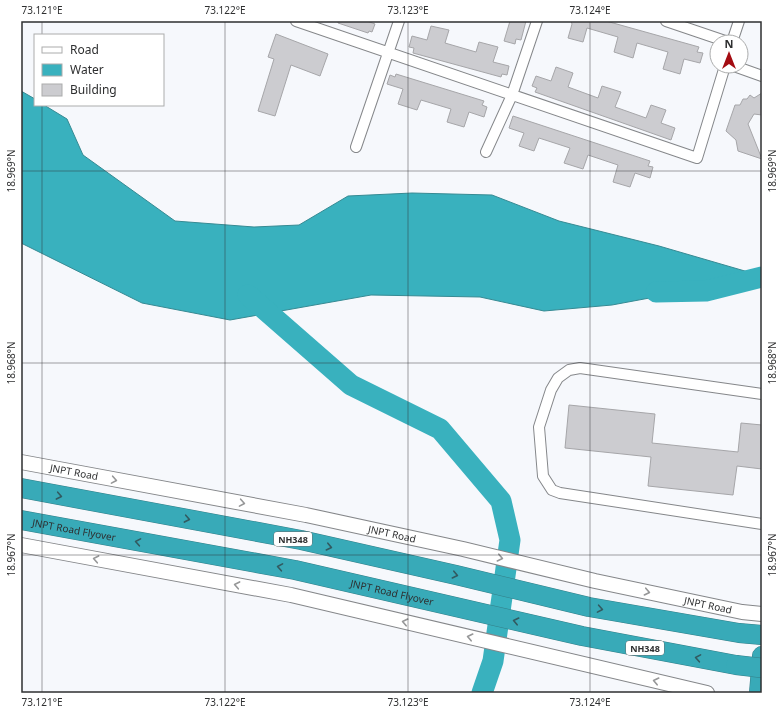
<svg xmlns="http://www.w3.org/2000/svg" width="783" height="714" font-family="'Noto Sans',sans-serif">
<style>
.water{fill:#39b1be;stroke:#368a93}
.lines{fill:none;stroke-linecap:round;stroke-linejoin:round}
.river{stroke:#39b1be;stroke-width:21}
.building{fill:#ccccd0;stroke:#a6a6a9}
.street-casing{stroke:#85878a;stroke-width:12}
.secondary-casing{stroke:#85878a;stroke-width:16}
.highway-casing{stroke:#347f88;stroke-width:20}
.street{stroke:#fff;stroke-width:10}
.secondary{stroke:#fff;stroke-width:14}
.highway{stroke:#38aab8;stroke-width:19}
.highway-bridge-casing{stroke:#347f88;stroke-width:20;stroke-linecap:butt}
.highway-bridge{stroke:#38aab8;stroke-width:19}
.oneway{stroke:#969798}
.oneway2{stroke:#325a60}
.ticks{fill:none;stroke:#2e2f30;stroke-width:1;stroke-opacity:0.45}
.labels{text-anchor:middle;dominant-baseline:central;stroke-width:3.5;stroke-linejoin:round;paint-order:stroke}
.shield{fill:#fff;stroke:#6d6d6e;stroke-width:1}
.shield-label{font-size:9px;font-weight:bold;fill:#2e2f30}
.street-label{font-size:10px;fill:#2e2f30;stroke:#fff}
.neatline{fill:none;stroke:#2e2f30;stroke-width:1.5}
.ticks-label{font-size:10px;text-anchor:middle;fill:#2e2f30}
</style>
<rect width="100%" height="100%" fill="#f6f8fc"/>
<path class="water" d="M21 91 35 99V105H44L67 119 83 155 175 221 254 227 299 225 348 196 412 193 492 195 559 221 659 246 762 276V277L612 305 544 311 480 297 371 295 230 320 142 303 21 243Z"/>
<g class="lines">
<path class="river" d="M656 292 706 291 762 277
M248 295 351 385 440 429 501 501 510 540 493 661 482 693"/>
</g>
<path class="building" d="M338 21H367L375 24 372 32 369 31 368 33 338 23Z
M510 21H526L521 40 516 39 515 44 504 41Z
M571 21H606L699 47 697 52 703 53 700 63 684 59 680 74 663 69 668 52 637 43 633 58 614 52 618 37 587 28 583 42 568 38 572 24Z
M431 26 449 30 445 43 476 52 479 42 498 47 493 62 509 66 507 75 502 74 501 77 413 53 414 48 409 47 412 36 427 40Z
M276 34 328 54 320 76 291 65 275 116 258 111 274 59 268 57Z
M556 67 573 73 568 87 598 98 602 86 621 92 615 107 646 118 651 105 666 110 661 123 675 128 671 140 535 92 537 88 532 86 536 76 551 81Z
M396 74 484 101 482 105 487 107 484 117 469 112 464 127 447 122 451 109 421 100 417 110 398 104 403 89 387 84 390 75 395 77Z
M762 93V115L754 114 748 124 762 159 738 151 736 140 726 131 735 105H740L743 99H747L750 95 754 98Z
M513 116 650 161 648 166 653 167 650 178 635 173 630 187 613 182 618 165 588 155 583 169 564 163 570 148 539 138 534 151 519 146 524 133 509 128Z
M569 405 655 414 652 443 738 452 741 423 762 425V469L737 466 733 495 648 486 651 457 565 448Z"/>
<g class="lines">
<defs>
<path id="street" d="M296 21 697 158 725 66
M666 21 728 42
M732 42 739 21
M734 66 762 76
M356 147 399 21
M486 152 512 95 537 21
M762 394 580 368 569 370 558 378 551 390 539 427 543 476 552 490 560 493 762 524"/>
<g id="secondary">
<path id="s1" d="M21 462 306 515 463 549 595 581 742 612 762 614"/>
<path d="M21 545 291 595 707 693"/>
</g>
<g id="highway">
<path d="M21 488 301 540 456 575 589 607 739 633 762 635"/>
<path id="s2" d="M21 520 295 570 582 636 736 665"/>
<path d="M759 693 762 656"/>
</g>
</defs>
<use href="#street" class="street-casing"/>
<use href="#secondary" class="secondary-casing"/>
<use href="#highway" class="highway-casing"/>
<use href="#street" class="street"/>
<use href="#secondary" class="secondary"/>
<use href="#highway" class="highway"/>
<defs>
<path id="highway-bridge" d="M736 665 762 668"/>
</defs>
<use href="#highway-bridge" class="highway-bridge-casing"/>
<use href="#highway-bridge" class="highway-bridge"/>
</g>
<defs><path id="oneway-chevron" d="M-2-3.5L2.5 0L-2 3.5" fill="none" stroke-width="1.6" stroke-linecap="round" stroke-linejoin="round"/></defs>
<g class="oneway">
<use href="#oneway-chevron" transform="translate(114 480) rotate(10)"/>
<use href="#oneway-chevron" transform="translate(242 503) rotate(10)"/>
<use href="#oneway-chevron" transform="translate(500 558) rotate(13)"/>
<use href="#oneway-chevron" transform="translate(96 559) rotate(-169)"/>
<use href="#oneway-chevron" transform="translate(237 585) rotate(-169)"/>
<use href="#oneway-chevron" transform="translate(647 592) rotate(12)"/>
<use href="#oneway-chevron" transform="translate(405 622) rotate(-167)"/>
<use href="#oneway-chevron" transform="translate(470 637) rotate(-167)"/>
<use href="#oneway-chevron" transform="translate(656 681) rotate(-167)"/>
</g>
<g class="oneway2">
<use href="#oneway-chevron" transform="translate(59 496) rotate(11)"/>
<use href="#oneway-chevron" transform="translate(187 519) rotate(11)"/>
<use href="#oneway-chevron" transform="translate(138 542) rotate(-170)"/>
<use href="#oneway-chevron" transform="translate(329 547) rotate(13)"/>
<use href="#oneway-chevron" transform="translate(280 567) rotate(-170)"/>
<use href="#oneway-chevron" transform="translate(455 575) rotate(13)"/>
<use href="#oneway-chevron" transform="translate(600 609) rotate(10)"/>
<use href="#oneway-chevron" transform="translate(516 621) rotate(-167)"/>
<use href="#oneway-chevron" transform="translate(698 658) rotate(-170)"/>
</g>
<path class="ticks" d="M42 21V35M225 21V693M408 21V693M590 21V693M42 105V693M21 171H762M21 363H762M21 555H762"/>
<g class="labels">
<g class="shield">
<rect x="274" y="532" width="38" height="14" rx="3"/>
<rect x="626" y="641" width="38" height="14" rx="3"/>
</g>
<g class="shield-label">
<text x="293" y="539">NH348</text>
<text x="645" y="648">NH348</text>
</g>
<g class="street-label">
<text stroke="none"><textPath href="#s1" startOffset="54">JNPT Road</textPath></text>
<text stroke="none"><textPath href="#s2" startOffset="54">JNPT Road Flyover</textPath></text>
<text stroke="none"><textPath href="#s1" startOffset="378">JNPT Road</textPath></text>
<text stroke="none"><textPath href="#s2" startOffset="378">JNPT Road Flyover</textPath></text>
<text stroke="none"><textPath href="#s1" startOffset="702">JNPT Road</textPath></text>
</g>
</g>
<rect width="783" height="714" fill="none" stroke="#ffffff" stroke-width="44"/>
<rect x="34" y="34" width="130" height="72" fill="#ffffff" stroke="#abacac"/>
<rect x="42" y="47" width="20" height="6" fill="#ffffff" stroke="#abacac"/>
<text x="70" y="54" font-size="12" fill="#2e2f30">Road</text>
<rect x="42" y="64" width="20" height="12" fill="#39b1be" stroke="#abacac"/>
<text x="70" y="74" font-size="12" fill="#2e2f30">Water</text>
<rect x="42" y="84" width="20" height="12" fill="#ccccd0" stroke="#abacac"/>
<text x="70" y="94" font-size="12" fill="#2e2f30">Building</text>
<g transform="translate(729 54)"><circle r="19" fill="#ffffff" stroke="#abacac"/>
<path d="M0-3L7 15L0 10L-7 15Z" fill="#a40c12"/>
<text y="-6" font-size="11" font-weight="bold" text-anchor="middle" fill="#2e2f30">N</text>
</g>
<rect x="22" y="22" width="739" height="670" class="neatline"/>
<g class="ticks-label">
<text x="42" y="14">73.121°E</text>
<text x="225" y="14">73.122°E</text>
<text x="408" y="14">73.123°E</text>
<text x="590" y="14">73.124°E</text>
<text transform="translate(11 171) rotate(-90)" y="4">18.969°N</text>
<text transform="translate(772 171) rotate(-90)" y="4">18.969°N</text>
<text transform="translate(11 363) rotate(-90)" y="4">18.968°N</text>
<text transform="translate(772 363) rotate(-90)" y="4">18.968°N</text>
<text transform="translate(11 555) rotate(-90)" y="4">18.967°N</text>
<text transform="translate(772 555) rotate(-90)" y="4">18.967°N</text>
<text x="42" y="706">73.121°E</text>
<text x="225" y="706">73.122°E</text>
<text x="408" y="706">73.123°E</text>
<text x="590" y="706">73.124°E</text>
</g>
</svg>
